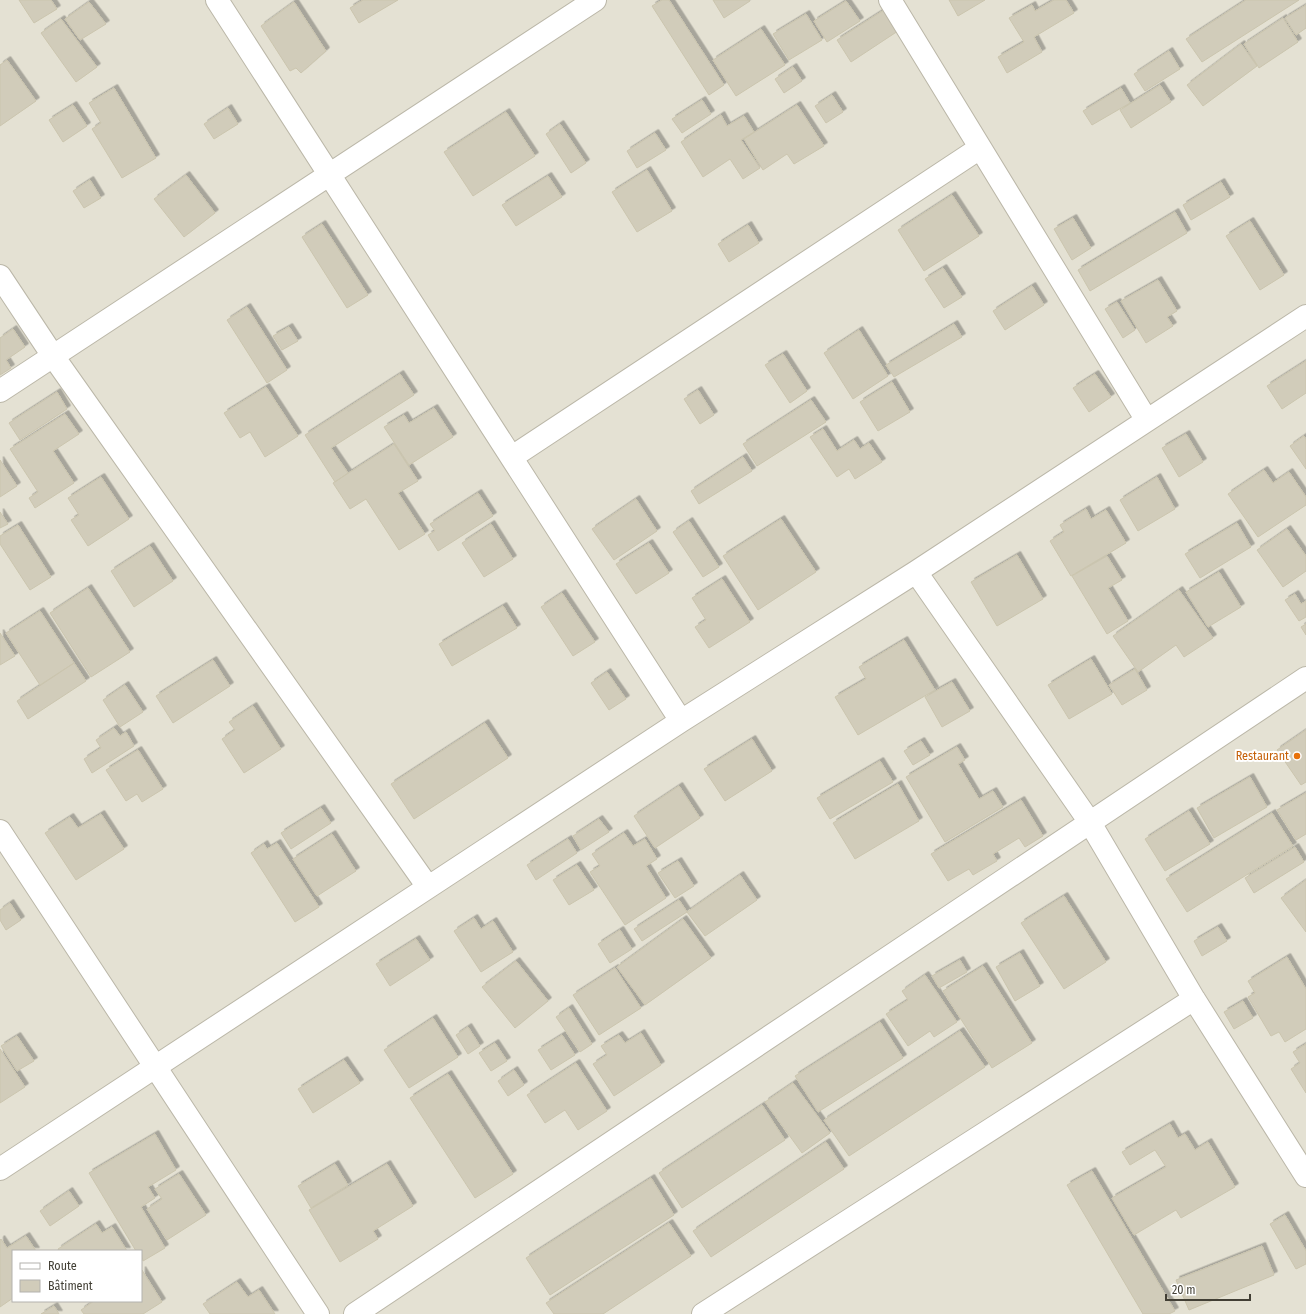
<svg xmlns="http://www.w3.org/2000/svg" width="1306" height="1314" font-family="'Fira Sans Condensed',sans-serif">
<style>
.residential{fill:#e4e1d3;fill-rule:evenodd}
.building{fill:#d1ccba;stroke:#cbc5ae;filter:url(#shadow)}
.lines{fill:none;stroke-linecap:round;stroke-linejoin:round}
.street-casing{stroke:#bbb7a8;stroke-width:24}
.street{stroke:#fff;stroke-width:22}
.food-dot{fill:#e8710a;stroke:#fff;stroke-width:1.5}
.labels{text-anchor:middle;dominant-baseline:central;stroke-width:4;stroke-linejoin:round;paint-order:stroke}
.food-label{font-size:12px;fill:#c56008;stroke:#fff;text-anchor:end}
</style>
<defs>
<filter id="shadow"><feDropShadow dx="3.5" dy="-3.5" stdDeviation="0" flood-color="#0004"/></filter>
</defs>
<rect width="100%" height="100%" fill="#f0efe4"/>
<path class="residential" d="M0 0H1306V1314H0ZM13 1251H141V1301H13Z"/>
<path class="building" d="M19 0H51L57 9 34 23Z
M398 0 359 23 350 8 363 0Z
M662 0H669L724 85 709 95 652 6Z
M713 0H749L750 1 724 18Z
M949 0H985L958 16Z
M1054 0H1066L1074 13 1034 37 1042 52 1007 73 998 57 1024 42 1009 18 1032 5 1035 11Z
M1246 0H1299L1202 62 1186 39Z
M846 1 860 21 827 42 814 21Z
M89 2 106 24 80 40 65 19Z
M294 2 326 51 301 73 296 68 290 71 261 26Z
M1306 5V28L1296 35 1285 18Z
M884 10 898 31 851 62 837 40Z
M806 14 822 40 789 60 773 34Z
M1283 18 1298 42 1259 68 1244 44Z
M61 19 97 67 76 82 41 33Z
M761 29 785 65 736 96 713 60Z
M1241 44 1257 66 1203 106 1187 85Z
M1169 51 1180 69 1145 91 1134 74Z
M7 60 36 101 0 126V65Z
M793 67 802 81 784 93 775 79Z
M1160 85 1171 102 1131 128 1120 110Z
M114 88 156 158 122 178 92 129 101 123 89 103Z
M1121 88 1130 103 1092 125 1083 111Z
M832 95 843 112 826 123 815 106Z
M702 100 711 114 682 133 672 119Z
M73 105 87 126 63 142 49 120Z
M797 105 824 146 794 164 787 154 763 170 744 139Z
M228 108 238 124 214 139 204 124Z
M506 112 535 156 473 196 444 152Z
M721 115 727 126 744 116 754 132 741 140 760 168 743 179 730 159 703 177 681 142Z
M560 124 586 163 571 173 546 134Z
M655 133 666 150 637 168 627 151Z
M647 170 672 211 637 232 612 192Z
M186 175 215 213 184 237 154 199Z
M548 176 562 197 516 226 502 205Z
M90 180 101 198 84 208 73 191Z
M1221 182 1230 197 1191 220 1183 205Z
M952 195 979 236 924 271 898 230Z
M1175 212 1187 233 1090 291 1078 270Z
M1073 218 1091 248 1072 260 1054 229Z
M1250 221 1284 275 1260 290 1226 236Z
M322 224 368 295 347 308 302 237Z
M748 225 759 243 729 262 718 244Z
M943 268 962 297 944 308 925 279Z
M1158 280 1177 311 1167 317 1173 326 1146 343 1121 301Z
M1032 286 1044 305 1005 330 993 311Z
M1117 302 1135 330 1123 338 1105 309Z
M247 307 287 370 267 383 227 320Z
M954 324 962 337 894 377 886 365Z
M289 327 298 341 282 350 273 336Z
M13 329 25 347 6 360 11 368 0 375V338Z
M859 330 888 376 853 399 824 353Z
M783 354 807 391 790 403 765 365Z
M1306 361V393L1282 409 1267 386Z
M400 374 414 395 331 448 348 473 335 482 305 435Z
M1095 374 1111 397 1089 412 1073 388Z
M892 382 910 412 878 431 860 402Z
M266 387 298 436 265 457 250 432 240 438 224 413Z
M698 390 714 415 700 424 684 399Z
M57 392 67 409 20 440 9 423Z
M811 400 826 422 757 466 743 444Z
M434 408 453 437 409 465 384 427 404 415 409 423Z
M65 414 79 434 53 451 74 483 35 508 29 498 38 492 10 449Z
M823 429 837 451 854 440 860 449 869 443 882 462 855 479 849 469 837 477 810 437Z
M1186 434 1203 462 1179 477 1162 448Z
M1304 436 1306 439V469L1290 446Z
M394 444 418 481 398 493 425 534 399 550 366 499 350 509 333 483Z
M743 457 752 471 699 504 691 491Z
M0 460 17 486 0 497Z
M1264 470 1273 483 1289 472 1306 497V505L1258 537 1228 494Z
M101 477 129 519 88 546 71 520 79 515 68 498Z
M1157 477 1175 509 1138 531 1120 500Z
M478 493 493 516 438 551 428 535 435 531 430 524Z
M636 499 657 531 614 560 592 529Z
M1086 509 1091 519 1106 510 1126 543 1071 576 1050 541 1064 532 1060 525Z
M0 512 8 524 0 528Z
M781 519 816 572 758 610 723 556Z
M689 521 719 567 703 577 673 532Z
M1237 523 1251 547 1200 578 1185 554Z
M491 524 513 559 484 577 462 543Z
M18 525 51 577 30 590 0 544V536Z
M1287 529 1306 556V571L1283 587 1257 550Z
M649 543 669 573 636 594 616 564Z
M150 546 173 581 134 607 111 571Z
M1017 555 1043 599 997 626 971 582Z
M1107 556 1122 580 1108 588 1128 621 1107 634 1072 576Z
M1219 572 1241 607 1208 627 1186 592Z
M722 579 750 622 709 648 695 627 706 620 692 598Z
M88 588 130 652 91 677 50 613Z
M1179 590 1213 638 1184 657 1176 645 1138 672 1113 636Z
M562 593 595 642 573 656 541 607Z
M1295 594 1301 604 1306 601V617L1299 621 1285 600Z
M503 606 517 628 452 666 439 644Z
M40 611 74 663 40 685 6 633Z
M1306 624V635L1301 627Z
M0 633 15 656 0 665Z
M904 640 935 690 858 735 835 697 866 679 859 667Z
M1091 659 1112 694 1069 719 1048 685Z
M213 660 230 686 173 723 156 696Z
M74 663 86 681 28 719 17 701Z
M1135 669 1147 690 1122 705 1109 685Z
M607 672 626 699 609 710 591 683Z
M952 682 970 711 942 727 925 697Z
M125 685 143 712 120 727 103 700Z
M253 706 281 749 244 773 222 739 235 730 229 722Z
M485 723 508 758 414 819 391 784Z
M114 728 120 736 126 732 134 746 92 773 84 759 101 748 96 740Z
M1306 730V782L1301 785 1277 750Z
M752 739 772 771 725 801 704 769Z
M921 741 930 755 913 765 904 751Z
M957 747 965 760 958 764 979 799 993 791 1003 807 945 842 906 777Z
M138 750 163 789 142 802 137 794 126 801 106 770Z
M880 761 893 782 830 819 817 798Z
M1250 777 1267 807 1214 838 1197 808Z
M898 784 919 821 855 859 833 823Z
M679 786 700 818 655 848 634 816Z
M1306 793V834L1296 840 1277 810Z
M1021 800 1043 836 1025 847 1019 838 993 854 997 861 973 875 969 869 948 881 931 854Z
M321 808 331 823 291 849 281 833Z
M1189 811 1210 844 1165 871 1145 839Z
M1272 813 1293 846 1187 912 1166 879Z
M101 814 124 849 76 880 45 833 70 817 78 828Z
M599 819 609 832 581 850 573 836Z
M624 833 633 846 645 839 657 859 646 866 666 898 625 925 590 872 600 866 592 854Z
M332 834 356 871 317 896 293 859Z
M568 839 577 853 536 880 527 865Z
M277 843 319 907 295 922 251 853 264 844 267 849Z
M1295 847 1304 862 1254 893 1245 878Z
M678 861 694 886 675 898 658 873Z
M577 865 594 890 569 905 553 880Z
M740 875 757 900 705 936 687 912Z
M1306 880V932L1281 898Z
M1064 896 1106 962 1064 989 1021 923Z
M679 900 687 912 642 941 634 929Z
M10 903 21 920 6 930 0 920V910Z
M474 918 481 929 493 921 513 952 481 972 454 931Z
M683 919 711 958 645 1005 617 967Z
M1218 927 1227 941 1202 956 1194 941Z
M620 930 632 949 610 963 598 944Z
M416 939 430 960 390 986 376 964Z
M1020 953 1040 986 1015 1001 996 967Z
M1287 957 1306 989V1029L1285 1042 1279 1032 1271 1036 1248 997 1255 993 1248 981Z
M960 960 967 972 939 988 932 976Z
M516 961 548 1001 515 1028 482 987Z
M983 966 1032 1043 992 1068 943 991Z
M615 968 641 1008 599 1035 573 995Z
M925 975 957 1022 934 1037 930 1031 908 1046 886 1014 908 1000 902 991Z
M1243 1001 1253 1018 1234 1029 1224 1012Z
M569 1008 592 1044 580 1052 556 1017Z
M433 1018 458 1057 409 1088 384 1050Z
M880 1022 903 1058 818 1112 795 1076Z
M468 1027 480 1046 468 1054 456 1035Z
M960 1031 985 1067 849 1156 824 1120Z
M641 1033 661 1065 614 1096 593 1064 607 1055 601 1046 619 1035 625 1043Z
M562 1035 575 1055 551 1070 538 1050Z
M17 1036 34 1061 17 1071 1 1046Z
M495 1043 507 1061 491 1071 479 1053Z
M1306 1044V1093L1291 1069 1300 1063 1293 1052Z
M0 1049 25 1087 0 1103Z
M344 1060 360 1083 313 1113 298 1089Z
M576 1063 607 1111 578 1130 565 1110 545 1123 527 1095Z
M514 1070 524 1085 508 1096 498 1081Z
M448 1074 513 1174 475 1198 410 1098Z
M793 1083 830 1133 802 1153 765 1102Z
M762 1105 785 1140 682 1208 659 1173Z
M1170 1124 1178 1138 1185 1134 1195 1150 1208 1142 1235 1187 1181 1218 1176 1210 1134 1235 1112 1198 1166 1167 1155 1150 1130 1165 1122 1152Z
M155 1134 176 1170 148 1187 155 1198 141 1207 165 1248 143 1261 141 1251H136L89 1173Z
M826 1142 844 1169 711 1257 693 1231Z
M335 1164 348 1185 311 1208 298 1186Z
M387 1164 413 1206 373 1231 378 1239 340 1262 309 1210Z
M1092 1171 1175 1311 1169 1314H1143L1067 1185Z
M179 1174 206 1215 167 1240 147 1209 162 1199 155 1189Z
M651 1178 674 1215 550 1295 526 1258Z
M69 1191 79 1206 50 1226 40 1211Z
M1285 1215 1306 1251V1264L1296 1269 1270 1224Z
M669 1223 691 1256 603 1314H554L546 1303Z
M96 1224 102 1233 112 1227 127 1251H59L58 1249Z
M26 1236 36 1251H13V1298L0 1307V1240L1 1239 7 1248Z
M1262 1246 1274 1275 1189 1310 1176 1280Z
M142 1270 162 1302 143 1314H84L81 1310 94 1301H141Z
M237 1282 248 1297 259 1290 275 1314H210L203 1304Z
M54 1306 59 1314H41Z"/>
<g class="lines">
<defs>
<path id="street" d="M217 0 681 721
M890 0 1146 419
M0 276 53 356 428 887
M0 391 595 0
M512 457 980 148
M916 572 1089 821 1194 999 1306 1176
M0 831 318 1314
M0 1169 681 721 916 572 1306 316
M355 1314 1306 678
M703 1314 1194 999"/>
</defs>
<use href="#street" class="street-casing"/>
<use href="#street" class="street"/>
</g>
<circle class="food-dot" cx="1297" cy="756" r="4"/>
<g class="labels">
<g class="food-label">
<text x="1289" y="756">Restaurant</text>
</g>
</g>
<rect x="12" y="1250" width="130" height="52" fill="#ffffff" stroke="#b3b2ae"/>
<rect x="20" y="1263" width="20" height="6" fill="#ffffff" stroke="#b3b2ae"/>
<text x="48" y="1270" font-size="12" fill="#423f35">Route</text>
<rect x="20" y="1280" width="20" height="12" fill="#d1ccba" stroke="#b3b2ae"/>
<text x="48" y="1290" font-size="12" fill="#423f35">Bâtiment</text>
<path d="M1166 1294v6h84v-6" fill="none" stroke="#423f35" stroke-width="2"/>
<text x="1172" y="1294" font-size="12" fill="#423f35" stroke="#ffffff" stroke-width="3" paint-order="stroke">20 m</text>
</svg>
